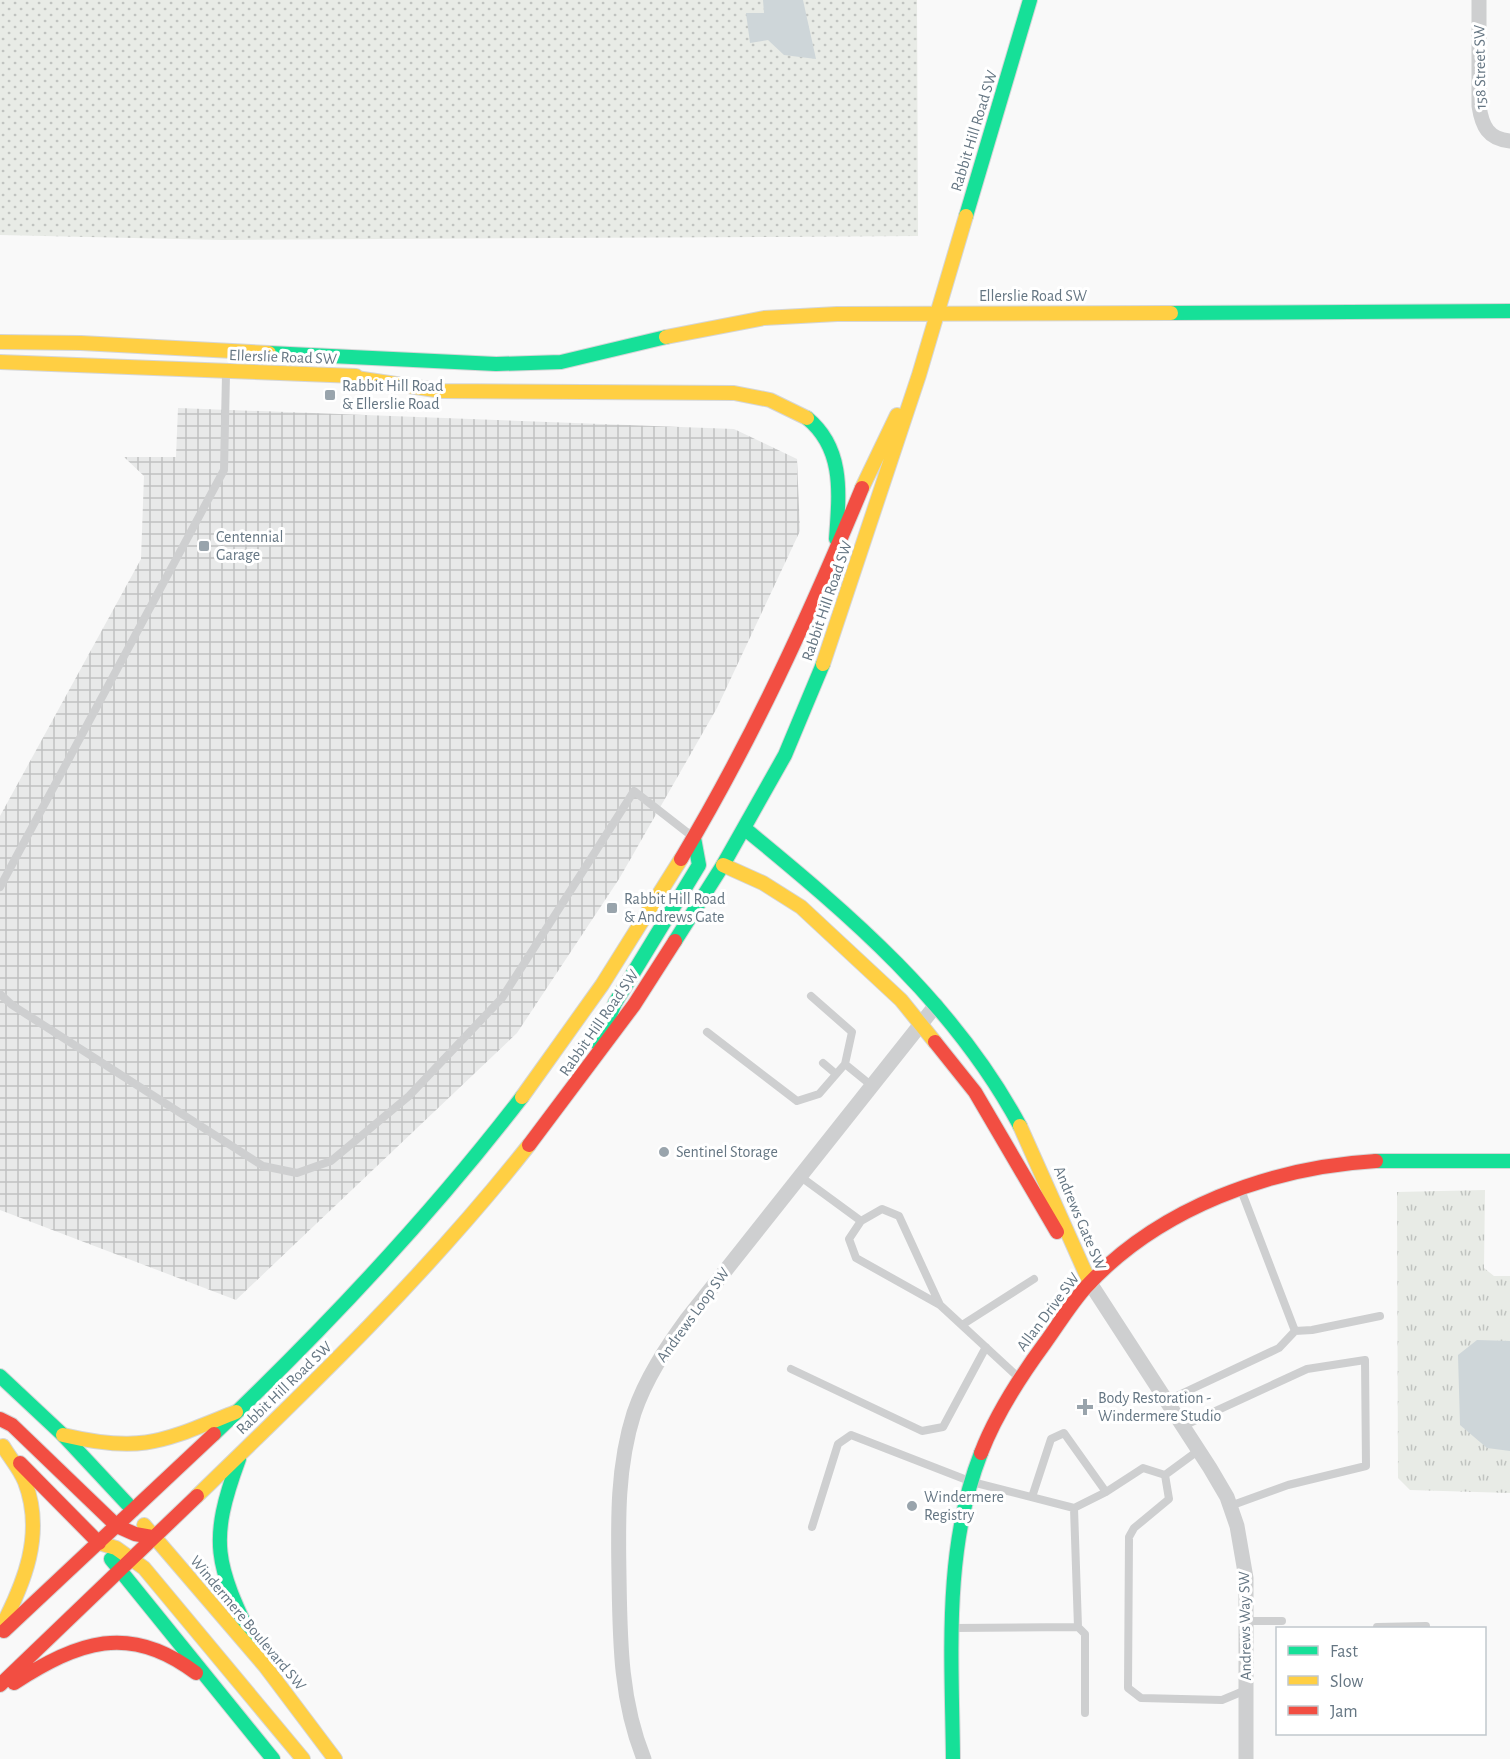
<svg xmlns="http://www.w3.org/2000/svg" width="1510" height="1759" font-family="'Alegreya Sans',sans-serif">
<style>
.industrial{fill:url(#industrial-grid)}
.grass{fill:url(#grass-dots)}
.park{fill:url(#park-tufts)}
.water{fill:#ced6d9}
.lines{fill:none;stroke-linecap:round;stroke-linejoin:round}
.fast-casing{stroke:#d5d6d7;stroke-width:16}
.slow-casing{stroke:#d5d6d7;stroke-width:16}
.jam-casing{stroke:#d5d6d7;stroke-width:16}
.lane{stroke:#cecfd0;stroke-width:8}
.street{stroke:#cecfd0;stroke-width:15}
.fast{stroke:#16e098;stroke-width:14}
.slow{stroke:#ffcf43;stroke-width:14}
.jam{stroke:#f24e42;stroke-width:14}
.poi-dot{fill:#99a4ac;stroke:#fff;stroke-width:2}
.labels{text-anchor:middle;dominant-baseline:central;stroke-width:6;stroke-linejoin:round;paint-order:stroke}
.street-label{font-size:16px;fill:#657683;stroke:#fff}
.poi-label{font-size:16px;fill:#657683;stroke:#fff;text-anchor:start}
</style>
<defs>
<pattern id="industrial-grid" width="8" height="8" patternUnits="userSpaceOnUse" patternTransform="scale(1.5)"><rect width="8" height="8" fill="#e8e9e9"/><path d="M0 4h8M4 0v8" fill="none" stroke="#c0c1c2"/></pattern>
<pattern id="grass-dots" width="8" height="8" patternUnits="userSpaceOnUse" patternTransform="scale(1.5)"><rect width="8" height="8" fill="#e8ebe6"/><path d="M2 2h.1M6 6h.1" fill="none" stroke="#c0c3c0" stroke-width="1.8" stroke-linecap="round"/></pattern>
<pattern id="park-tufts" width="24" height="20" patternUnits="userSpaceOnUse" patternTransform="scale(1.5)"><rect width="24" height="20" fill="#e8ebe6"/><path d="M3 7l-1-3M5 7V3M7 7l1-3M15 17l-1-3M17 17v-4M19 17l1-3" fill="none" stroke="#c0c3c0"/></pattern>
</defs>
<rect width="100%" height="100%" fill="#f9f9f9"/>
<path class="industrial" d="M178 408 734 429 797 459 800 531 717 708 619 879 517 1033 236 1300 0 1210V816L141 559 144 476 124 457H176Z"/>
<path class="grass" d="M0 0H917L918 236 222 240 0 235Z"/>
<path class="park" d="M1485 1190 1484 1268 1494 1276H1510V1493L1410 1490 1398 1478 1397 1192Z"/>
<path class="water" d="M763 0H803L816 59 784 55 768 40 750 43 746 13H764Z
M1477 1340 1510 1341V1451L1487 1448 1460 1425 1458 1355Z"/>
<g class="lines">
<defs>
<path id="fast" d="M966 216 1030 0
M1171 313 1510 311
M269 353 496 364 561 362 666 337
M807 418C845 449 839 495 836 539
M744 828C850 915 954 1003 1020 1126
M675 941 723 865 785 755 823 664
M598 1044 615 1003 699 865 694 838
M1376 1161H1510
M0 1376 63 1435 133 1510
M214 1434C324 1329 429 1218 522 1097
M239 1459C208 1543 216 1563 253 1642
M111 1559 273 1759
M953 1759C952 1657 943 1550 981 1453"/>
<path id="slow" d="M666 337 764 318 837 314 1171 313
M0 342 81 343 269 353
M0 362 356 376
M343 376 442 391 734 393 770 400 807 418
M862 488 897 415
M823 664 919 375 966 216
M723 865 763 883 801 907 901 1000 935 1042
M522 1097 602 985 681 859
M1020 1126 1090 1283
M63 1435C143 1454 163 1441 236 1412
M197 1496C313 1384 429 1272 529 1145
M144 1525 265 1666 335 1759
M99 1543 116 1548 144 1568 303 1759
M0 1630C24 1584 45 1534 25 1482 20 1469 10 1458 3 1446"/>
<path id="jam" d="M681 859C753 738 808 618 862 488
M935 1042 975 1092 1057 1232
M529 1145 634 1005 675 941
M0 1419 12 1425 117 1526 135 1534 152 1537
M981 1453C996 1414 1020 1377 1045 1343 1058 1325 1070 1305 1085 1288 1158 1208 1271 1167 1376 1161
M20 1463 99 1543
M4 1631 214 1434
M14 1683C78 1642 129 1622 196 1673
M0 1685 197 1496"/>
</defs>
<use href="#fast" class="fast-casing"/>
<use href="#slow" class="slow-casing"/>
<use href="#jam" class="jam-casing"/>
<path class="lane" d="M0 887 224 470 226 374
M0 994 12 1005 263 1166 297 1173 331 1161 409 1096 502 998 634 791 693 837
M707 1032 797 1101 819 1094 845 1064 852 1032 811 996
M823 1063 836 1074
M845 1064 872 1086
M801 1177 861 1221 849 1239 856 1258 940 1305 1018 1377
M861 1221 882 1209 899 1216 940 1305
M962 1325 1034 1279
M1295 1331 1312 1330 1380 1316
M791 1369 922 1431 943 1427 986 1347
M1166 1401 1279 1348 1295 1331 1241 1190
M1183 1426 1307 1369 1365 1360 1366 1466 1288 1485 1230 1506
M1165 1475 1169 1499 1134 1528 1129 1537 1128 1688 1141 1698 1222 1700 1246 1690
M1032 1497 1051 1439 1064 1433 1106 1492
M812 1527 838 1444 851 1435 972 1482 1074 1508 1106 1492 1143 1468 1165 1475 1199 1450
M1246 1621H1282
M1078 1627 1085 1634V1713
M1377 1627 1426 1626
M953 1628 1078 1627 1074 1508"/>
<path class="street" d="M1479 0V106C1482 126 1488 139 1510 141
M1090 1283 1210 1468 1227 1497 1237 1526 1246 1578V1759
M644 1759C620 1700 620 1639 619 1576 618 1521 617 1466 634 1413 646 1378 666 1348 687 1319L936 1005"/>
<use href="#fast" class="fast"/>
<use href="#slow" class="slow"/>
<use href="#jam" class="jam"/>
</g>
<g class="poi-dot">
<rect x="324" y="389" width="12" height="12" rx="3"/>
<rect x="198" y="540" width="12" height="12" rx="3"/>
<rect x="606" y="902" width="12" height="12" rx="3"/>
<circle cx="664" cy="1152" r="6"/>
<path d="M1082 1398h6v6h6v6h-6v6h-6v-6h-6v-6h6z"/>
<circle cx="912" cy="1506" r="6"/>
</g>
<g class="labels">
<g class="street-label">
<text transform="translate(1480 67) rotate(-91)">158 Street SW</text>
<text transform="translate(974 131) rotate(-73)">Rabbit Hill Road SW</text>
<text x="1033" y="296">Ellerslie Road SW</text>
<text transform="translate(283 357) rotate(2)">Ellerslie Road SW</text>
<text transform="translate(827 601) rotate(-71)">Rabbit Hill Road SW</text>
<text transform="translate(599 1023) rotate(-55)">Rabbit Hill Road SW</text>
<text transform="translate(1080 1218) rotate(67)">Andrews Gate SW</text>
<text transform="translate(1048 1312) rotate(-53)">Allan Drive SW</text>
<text transform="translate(693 1315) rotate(-54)">Andrews Loop SW</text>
<text transform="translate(284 1388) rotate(-44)">Rabbit Hill Road SW</text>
<text transform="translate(248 1623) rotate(50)">Windermere Boulevard SW</text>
<text transform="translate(1245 1626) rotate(-91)">Andrews Way SW</text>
</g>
<g class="poi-label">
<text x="342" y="386">Rabbit Hill Road<tspan x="342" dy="18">&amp; Ellerslie Road</tspan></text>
<text x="216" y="537">Centennial<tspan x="216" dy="18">Garage</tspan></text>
<text x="624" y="899">Rabbit Hill Road<tspan x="624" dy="18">&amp; Andrews Gate</tspan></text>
<text x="676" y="1152">Sentinel Storage</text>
<text x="1098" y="1398">Body Restoration -<tspan x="1098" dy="18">Windermere Studio</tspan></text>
<text x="924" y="1497">Windermere<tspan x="924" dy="18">Registry</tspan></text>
</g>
</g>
<rect x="1276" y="1627" width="210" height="108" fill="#ffffff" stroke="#c1c8cd" stroke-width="1.5"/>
<rect x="1288" y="1646" width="30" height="9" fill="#16e098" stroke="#c1c8cd" stroke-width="1.5"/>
<text x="1330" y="1657" font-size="18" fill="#657683">Fast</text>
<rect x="1288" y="1676" width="30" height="9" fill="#ffcf43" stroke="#c1c8cd" stroke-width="1.5"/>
<text x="1330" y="1687" font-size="18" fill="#657683">Slow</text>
<rect x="1288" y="1706" width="30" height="9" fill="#f24e42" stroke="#c1c8cd" stroke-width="1.5"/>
<text x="1330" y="1717" font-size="18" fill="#657683">Jam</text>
</svg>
